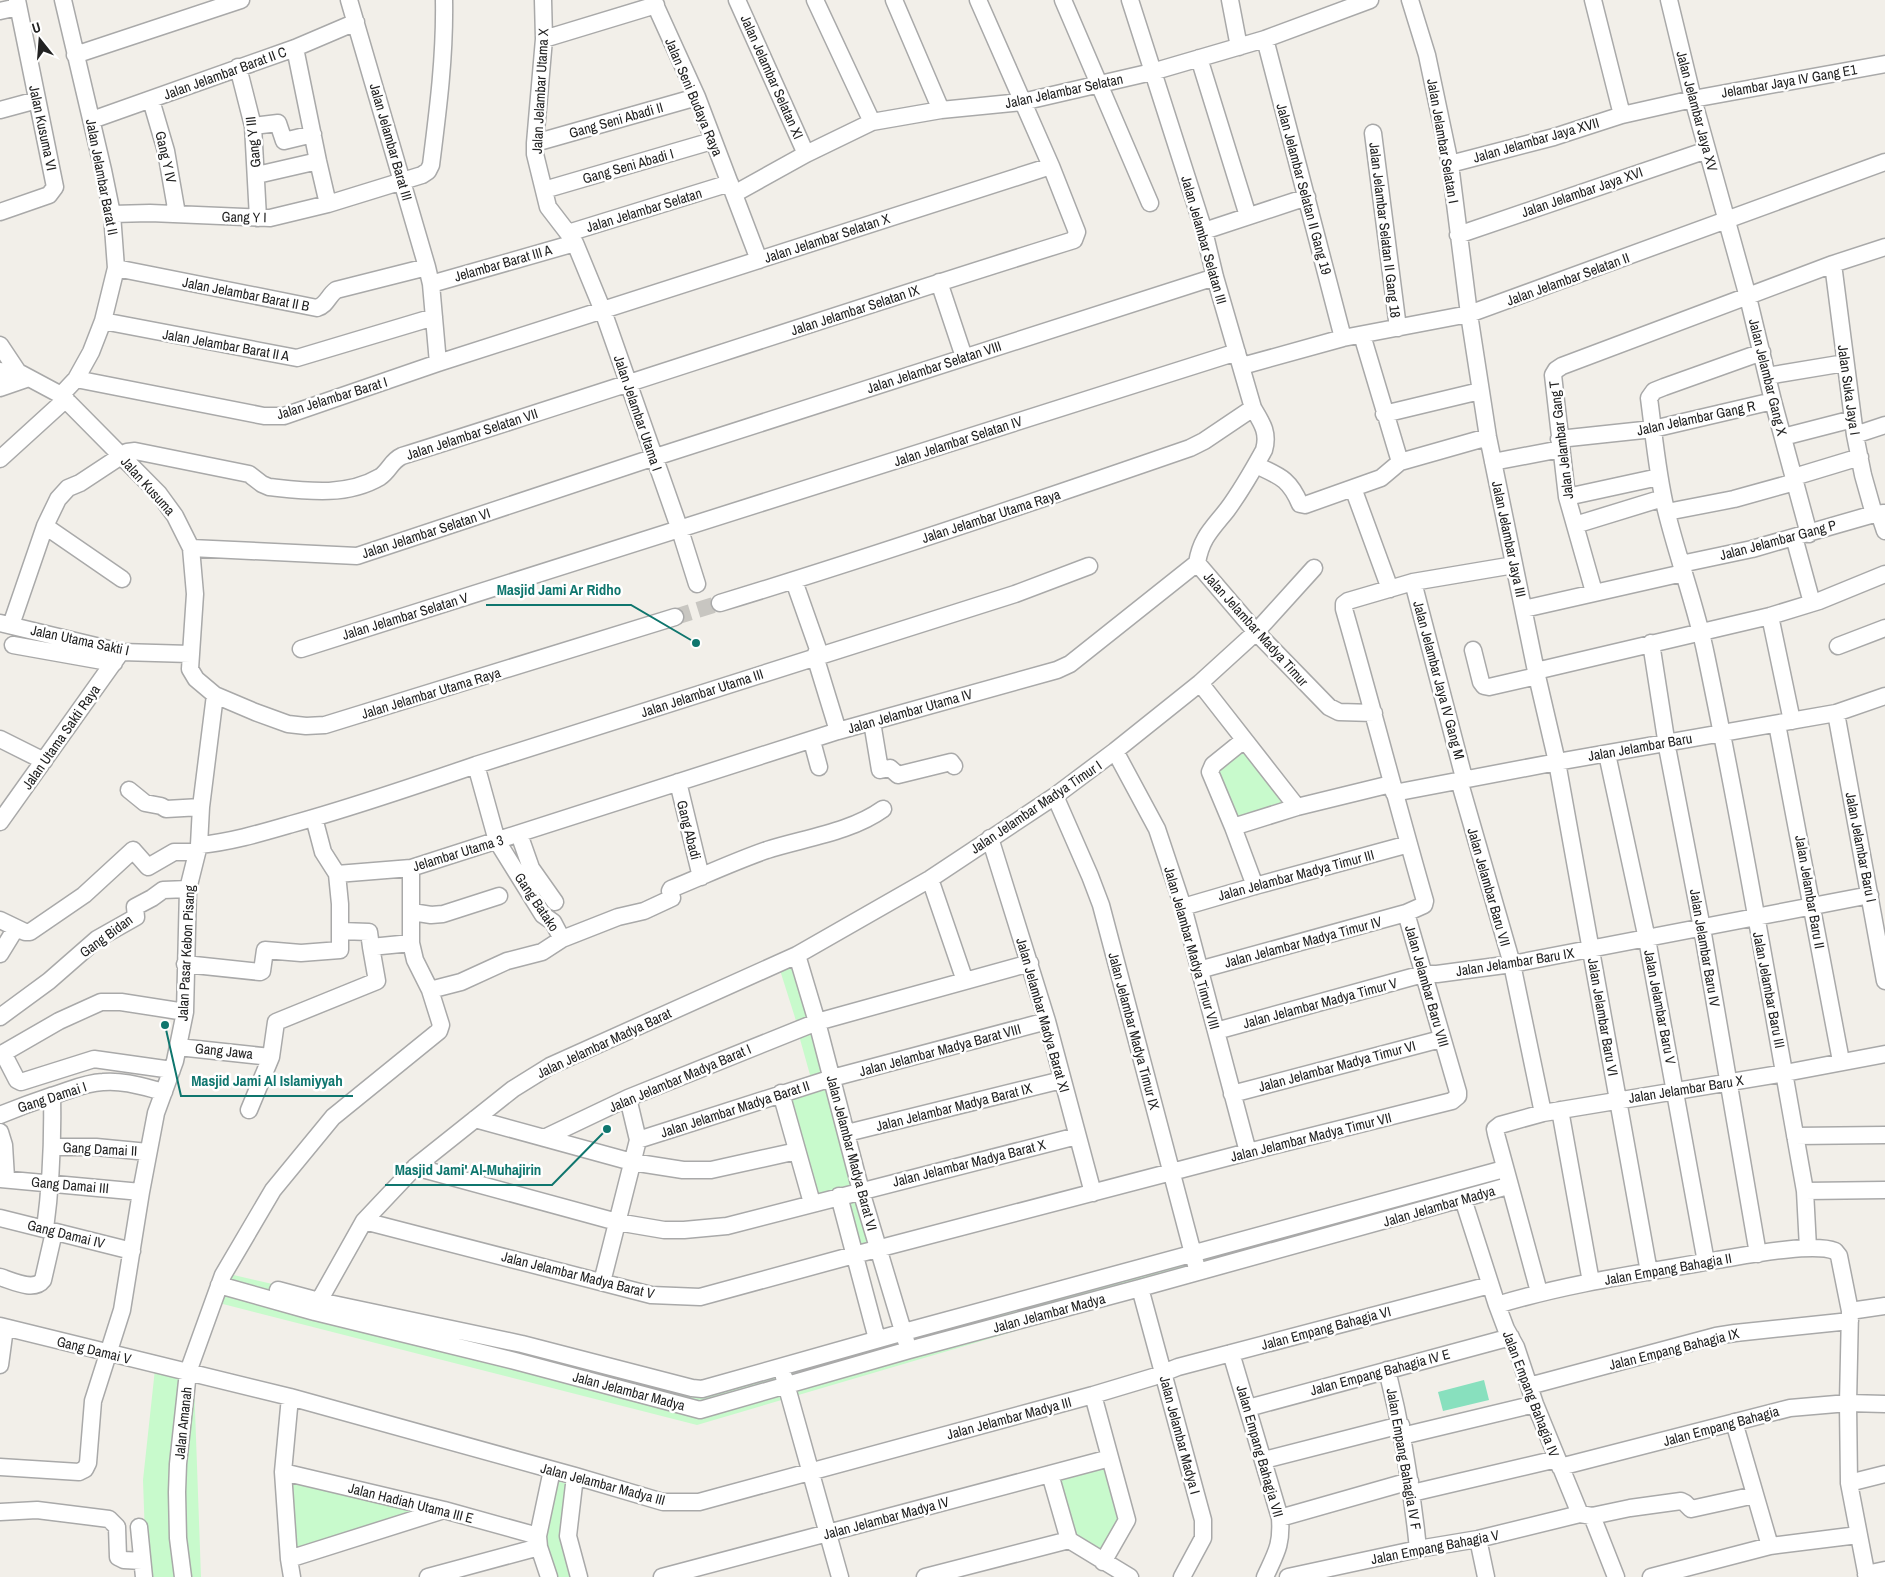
<svg xmlns="http://www.w3.org/2000/svg" width="1885" height="1577" font-family="'Archivo Narrow',sans-serif">
<style>
.park{fill:#c8facc}
.pitch{fill:#88e0be}
.lines{fill:none;stroke-linecap:round;stroke-linejoin:round}
.minor-tunnel{stroke:#c8c6c1;stroke-width:16;stroke-dasharray:16 8;stroke-linecap:butt}
.minor-casing{stroke:#a9a9a9;stroke-width:19}
.minor{stroke:#fff;stroke-width:16}
.labels{text-anchor:middle;dominant-baseline:central;stroke-width:5;stroke-linejoin:round;paint-order:stroke}
.street-label{font-size:14px;fill:#222;stroke:#fff}
.leader{fill:none;stroke:#0f766e;stroke-width:2}
.callout-dot{fill:#0f766e;stroke:#fff;stroke-width:2}
.callout-label{font-size:15px;text-anchor:middle;font-weight:bold;fill:#0f766e;stroke:#fff;stroke-width:5;stroke-linejoin:round;paint-order:stroke}
</style>
<rect width="100%" height="100%" fill="#f2efe9"/>
<path class="park" d="M1246 743 1291 804 1237 822 1211 768Z
M796 958 815 1021 798 1027 779 967Z
M816 1025 830 1077 812 1082 798 1032Z
M831 1080 859 1186 812 1201 783 1094Z
M1502 1174 1503 1187 697 1425 219 1303 225 1273 700 1383Z
M860 1192 878 1248 855 1253 840 1196Z
M155 1369 194 1382 201 1577H149L145 1537 143 1480Z
M1109 1462 1125 1514 1102 1554 1072 1536 1055 1478Z
M288 1479 422 1511 293 1551Z
M557 1481 568 1484 576 1577H555L545 1540Z"/>
<path class="pitch" d="M1484 1380 1489 1400 1443 1411 1438 1392Z"/>
<g class="lines">
<path class="minor-tunnel" d="M675 617 720 603"/>
<defs>
<path id="minor" d="M63 0 103 170 112 214 116 268 103 321 91 352 76 379
M349 0 427 267 431 284 438 363
M543 0 544 39 535 143V154L548 207 568 233
M653 0 697 97 759 260
M737 0 806 154
M815 0 872 122
M894 0 941 110
M1063 0 1150 203
M1130 0 1204 231 1215 277 1253 408C1262 423 1269 433 1264 450 1253 470 1241 491 1227 510 1212 529 1201 538 1197 563L1256 632 1329 707 1339 712 1374 713
M1230 0 1239 47
M1410 0 1427 55 1450 164 1469 314 1488 437 1537 676 1557 762 1649 1272
M1593 0 1622 115
M1669 0 1693 99 1748 297 1773 401 1809 534
M0 11 18 7
M544 39 656 5
M1265 39 1343 338
M295 48 318 161 328 204
M75 55 241 0
M1199 58 1248 216
M238 67 253 126 258 218
M151 100 166 151 177 214
M0 110 37 100
M92 120 295 48 356 22
M253 126 278 123 284 141 313 134
M1373 133 1398 328
M535 143 697 97
M1450 164 1554 137 1622 115 1693 99 1885 64
M257 175 318 161
M544 190 712 141
M734 194 806 154 872 122 941 110 1022 102 1152 72 1265 39 1370 0
M0 212 49 195 55 187 17 0
M112 214 150 213 270 218 328 204 422 175 428 171 431 165C438 110 445 56 444 0
M1204 231 1307 197
M1458 235 1707 150
M1833 264 1855 435 1863 475 1874 514
M116 268 317 308C327 305 328 296 336 290L427 267
M939 282 964 357
M431 284 575 243
M103 321 297 358 434 317
M1362 335 1400 462
M0 345 18 372 61 395 159 494 175 516 191 548 195 594 190 669 196 679 215 695 255 712 288 724 306 726 325 725 675 617
M1762 352 1664 387 1654 391 1649 398C1654 435 1657 473 1666 510 1678 559 1696 606 1706 655 1743 833 1773 1012 1805 1191L1808 1248
M1242 366 1343 338 1469 314 1885 162
M0 371 3 373 18 372
M1767 376 1845 363
M0 388 29 378
M61 395 76 379 264 416H284L438 363 1051 166
M1384 414 1480 391
M1855 435 1885 425
M1783 437 1853 419
M1559 439 1653 429 1773 401
M0 459 66 399
M1493 462 1561 449
M1256 465C1279 476 1289 478 1300 504L1305 505 1381 478 1400 462 1488 437
M1794 477 1860 457
M1353 488 1390 589
M1567 497 1659 477
M1667 512 1734 499 1795 482
M1879 513 1885 531
M1575 525 1663 498
M45 526 122 579
M1794 537 1812 603
M191 548 357 556 643 461 1215 277
M1681 564 1752 549 1874 514 1884 513
M794 581 818 649 815 656 838 731
M1413 582 1464 778
M697 584 680 530 603 311 575 243 568 233 730 183
M1594 592 1567 497 1553 375 1556 370 1562 366 1833 264 1885 247
M720 603C878 555 1034 502 1190 448L1204 441 1253 408
M1524 609 1683 573
M1770 616 1792 721
M0 623 121 652 190 654
M11 625 45 526 58 499 68 488 80 483 127 452 135 451 249 474 262 484 269 487C306 491 346 497 380 477 390 470 391 461 402 456 627 385 849 310 1074 240L1077 232 1051 166 978 0
M1651 643 1668 752 1702 928 1758 1254
M13 645 114 663
M1838 646 1885 628
M301 649 1237 352
M1473 650 1481 682 1484 686 1489 687 1537 676
M1536 671 1770 616 1819 601 1885 574
M1200 683 1297 807
M1836 713 1885 981
M872 722 880 770 890 768 898 775 951 762 954 766
M1777 724 1841 1061
M0 739 44 761
M1244 740 1213 765 1210 772 1233 827 1255 886
M812 741 819 767
M1115 751 1157 829 1183 907 1248 1152
M1607 754 1647 939 1706 1262
M476 765 497 841 543 915 553 922 562 939
M1459 780 1512 964 1543 1113
M678 782 701 877
M129 790 145 803 161 806 166 809 201 807
M1394 793 1557 762 1836 713 1885 696
M1055 796 1090 876 1101 905 1196 1265
M0 822 121 652
M1233 827 1297 807 1391 784
M519 834 531 868 555 902
M990 838 1047 1021 1093 1193
M199 845C231 842 261 833 292 824 354 807 415 786 476 765L1015 594 1089 566
M337 874 411 868 838 731 1057 670 1070 664 1197 563
M930 879 965 981
M1183 907 1255 886 1409 844
M412 912 431 915 443 914 499 896
M0 920 25 932H30L84 895 133 850 148 867 174 852H197
M341 931 369 932 371 947 411 943
M0 954 16 928
M797 955 817 1022 861 1191 906 1341
M185 964 260 972 262 971 265 950 301 953 340 950V904L337 874 323 852 314 818
M1199 970 1406 913
M430 990 461 982 507 961 542 952 562 939 618 917 644 911 672 898 670 891 671 889C703 876 735 861 767 850 805 838 851 832 883 809
M0 1017 49 981 97 939 136 917 135 907 152 898 163 890 188 889
M1216 1031 1423 974H1437L1512 964 1870 895
M178 1047 271 1057
M3 1053 17 1080 21 1082 94 1059 172 1070
M0 1055 59 1021 101 1002H121L185 1012
M781 1093 812 1203
M1232 1094 1441 1039
M249 1110 271 1057 276 1022 377 981 371 947
M1560 1110 1591 1282
M0 1115C17 1108 33 1102 51 1096 69 1091 83 1083 103 1082 123 1080 144 1087 164 1092
M475 1119 632 1162 683 1170H711L797 1151
M0 1132 4 1145 6 1178
M847 1133 1062 1080
M1795 1136 1885 1135
M544 1138 628 1098 817 1022 1030 963
M638 1140 832 1078 1047 1021
M53 1147H96L148 1152
M415 1167 617 1222 664 1230H684L727 1226 1077 1136
M0 1179 141 1192
M1805 1191 1885 1190
M839 1196 877 1339
M1463 1199 1497 1305 1506 1329 1516 1347 1535 1404 1580 1514 1592 1516 1616 1577
M0 1218 132 1251
M364 1221 651 1295 700 1297 854 1255 1248 1152 1452 1101 1458 1096V1092L1406 913 1424 905 1425 901C1397 804 1372 706 1344 609V604L1348 601 1413 582 1514 565
M45 1229C51 1184 53 1141 52 1096
M0 1277C13 1281 34 1292 43 1280L54 1232
M602 1282 638 1140 628 1098
M219 1285 315 1312 515 1361 700 1410 909 1350 1140 1288 1508 1186
M1140 1288 1203 1520V1538L1182 1577
M278 1290 319 1301 522 1344 692 1388 702 1389 904 1332 1504 1169
M1539 1292 1496 1134 1495 1129 1500 1125 1543 1113 1785 1073 1885 1054
M319 1301 364 1221 415 1167 513 1089 550 1066 797 955 930 879 1055 796 1115 751 1200 683 1256 632 1314 568
M1497 1305C1569 1283 1643 1273 1717 1260 1743 1256 1812 1242 1835 1251L1839 1256 1850 1311 1848 1403 1849 1483 1867 1577
M1850 1311 1885 1306
M0 1326 290 1397 575 1476 663 1502H699L721 1496 1093 1395 1153 1377 1178 1367 1490 1285
M1231 1353 1280 1518C1282 1545 1276 1553 1265 1577
M0 1365 5 1328
M1387 1370C1402 1429 1412 1488 1418 1549
M784 1377 840 1577
M1529 1386 1716 1336 1735 1333 1850 1321
M1093 1395 1127 1520 1103 1562
M290 1397 283 1472 289 1559 292 1577
M1248 1408 1511 1337
M1734 1422 1770 1546
M1402 1436 1535 1404
M1264 1460 1401 1425
M0 1467 79 1472 85 1469 88 1463 93 1401 122 1310 141 1192 156 1113 175 1061 185 1012 188 889 199 845 201 807 215 695
M1560 1467 1790 1408 1848 1403 1885 1404
M283 1472 444 1510 538 1536
M1050 1474 1069 1540
M575 1476 568 1536 579 1577
M1849 1483 1885 1474
M1412 1493 1557 1459
M0 1512 37 1510 109 1519 117 1527 118 1557 124 1560 142 1561
M1592 1516 1630 1508 1681 1501 1685 1503 1691 1509 1755 1495
M1280 1518 1410 1481
M139 1527 144 1577
M1478 1539 1486 1577
M289 1559 444 1510
M1866 1574 1885 1570
M183 1577 178 1538 177 1492 178 1464 188 1372 223 1275 273 1190 333 1117 439 1031 441 1025 430 990 415 960 411 943V868
M428 1577 539 1547
M549 1577 539 1547 538 1536 552 1470
M662 1577 1110 1458
M925 1577 1069 1540 1130 1577
M1288 1577 1418 1549 1478 1539 1580 1514
M1651 1577 1770 1546 1858 1535"/>
</defs>
<use href="#minor" class="minor-casing"/>
<use href="#minor" class="minor"/>
</g>
<g class="labels">
<g class="street-label">
<text transform="translate(225 73) rotate(-20)">Jalan Jelambar Barat II C</text>
<text transform="translate(772 77) rotate(66)">Jalan Jelambar Selatan XI</text>
<text transform="translate(1789 81) rotate(-10)">Jelambar Jaya IV Gang E1</text>
<text transform="translate(540 91) rotate(-87)">Jalan Jelambar Utama X</text>
<text transform="translate(1064 91) rotate(-12)">Jalan Jelambar Selatan</text>
<text transform="translate(694 97) rotate(67)">Jalan Seni Budaya Raya</text>
<text transform="translate(1697 111) rotate(75)">Jalan Jelambar Jaya XV</text>
<text transform="translate(616 120) rotate(-16)">Gang Seni Abadi II</text>
<text transform="translate(43 128) rotate(78)">Jalan Kusuma VI</text>
<text transform="translate(1536 140) rotate(-16)">Jalan Jelambar Jaya XVII</text>
<text transform="translate(1443 141) rotate(80)">Jalan Jelambar Selatan I</text>
<text transform="translate(253 142) rotate(-96)">Gang Y III</text>
<text transform="translate(391 142) rotate(74)">Jalan Jelambar Barat III</text>
<text transform="translate(166 157) rotate(77)">Gang Y IV</text>
<text transform="translate(628 166) rotate(-16)">Gang Seni Abadi I</text>
<text transform="translate(102 177) rotate(79)">Jalan Jelambar Barat II</text>
<text transform="translate(1304 189) rotate(75)">Jalan Jelambar Selatan II Gang 19</text>
<text transform="translate(1582 192) rotate(-19)">Jalan Jelambar Jaya XVI</text>
<text transform="translate(644 210) rotate(-17)">Jalan Jelambar Selatan</text>
<text transform="translate(244 217) rotate(1)">Gang Y I</text>
<text transform="translate(1385 230) rotate(83)">Jalan Jelambar Selatan II Gang 18</text>
<text transform="translate(827 238) rotate(-18)">Jalan Jelambar Selatan X</text>
<text transform="translate(1204 240) rotate(74)">Jalan Jelambar Selatan III</text>
<text transform="translate(503 263) rotate(-16)">Jelambar Barat III A</text>
<text transform="translate(1568 279) rotate(-20)">Jalan Jelambar Selatan II</text>
<text transform="translate(246 294) rotate(11)">Jalan Jelambar Barat II B</text>
<text transform="translate(855 310) rotate(-18)">Jalan Jelambar Selatan IX</text>
<text transform="translate(226 345) rotate(10)">Jalan Jelambar Barat II A</text>
<text transform="translate(934 367) rotate(-18)">Jalan Jelambar Selatan VIII</text>
<text transform="translate(1768 377) rotate(76)">Jalan Jelambar Gang X</text>
<text transform="translate(1849 390) rotate(82)">Jalan Suka Jaya I</text>
<text transform="translate(332 398) rotate(-17)">Jalan Jelambar Barat I</text>
<text transform="translate(638 413) rotate(71)">Jalan Jelambar Utama I</text>
<text transform="translate(1696 418) rotate(-12)">Jalan Jelambar Gang R</text>
<text transform="translate(472 434) rotate(-18)">Jalan Jelambar Selatan VII</text>
<text transform="translate(1561 440) rotate(-97)">Jalan Jelambar Gang T</text>
<text transform="translate(958 441) rotate(-18)">Jalan Jelambar Selatan IV</text>
<text transform="translate(148 486) rotate(48)">Jalan Kusuma</text>
<text transform="translate(991 516) rotate(-18)">Jalan Jelambar Utama Raya</text>
<text transform="translate(426 533) rotate(-18)">Jalan Jelambar Selatan VI</text>
<text transform="translate(1509 539) rotate(78)">Jalan Jelambar Jaya III</text>
<text transform="translate(1778 540) rotate(-15)">Jalan Jelambar Gang P</text>
<text transform="translate(405 616) rotate(-17)">Jalan Jelambar Selatan V</text>
<text transform="translate(1256 629) rotate(48)">Jalan Jelambar Madya Timur</text>
<text transform="translate(80 640) rotate(12)">Jalan Utama Sakti I</text>
<text transform="translate(1439 680) rotate(75)">Jalan Jelambar Jaya IV Gang M</text>
<text transform="translate(431 693) rotate(-17)">Jalan Jelambar Utama Raya</text>
<text transform="translate(702 693) rotate(-18)">Jalan Jelambar Utama III</text>
<text transform="translate(910 711) rotate(-16)">Jalan Jelambar Utama IV</text>
<text transform="translate(61 737) rotate(-55)">Jalan Utama Sakti Raya</text>
<text transform="translate(1640 747) rotate(-10)">Jalan Jelambar Baru</text>
<text transform="translate(1036 807) rotate(-34)">Jalan Jelambar Madya Timur I</text>
<text transform="translate(689 830) rotate(76)">Gang Abadi</text>
<text transform="translate(1861 847) rotate(79)">Jalan Jelambar Baru I</text>
<text transform="translate(458 853) rotate(-17)">Jelambar Utama 3</text>
<text transform="translate(1296 875) rotate(-15)">Jalan Jelambar Madya Timur III</text>
<text transform="translate(1489 887) rotate(74)">Jalan Jelambar Baru VII</text>
<text transform="translate(1810 892) rotate(80)">Jalan Jelambar Baru II</text>
<text transform="translate(537 902) rotate(56)">Gang Batako</text>
<text transform="translate(106 936) rotate(-36)">Gang Bidan</text>
<text transform="translate(1303 942) rotate(-15)">Jalan Jelambar Madya Timur IV</text>
<text transform="translate(1192 948) rotate(74)">Jalan Jelambar Madya Timur VIII</text>
<text transform="translate(1705 948) rotate(80)">Jalan Jelambar Baru IV</text>
<text transform="translate(186 953) rotate(-87)">Jalan Pasar Kebon Pisang</text>
<text transform="translate(1515 962) rotate(-9)">Jalan Jelambar Baru IX</text>
<text transform="translate(1427 986) rotate(74)">Jalan Jelambar Baru VIII</text>
<text transform="translate(1769 990) rotate(79)">Jalan Jelambar Baru III</text>
<text transform="translate(1320 1003) rotate(-15)">Jalan Jelambar Madya Timur V</text>
<text transform="translate(1660 1007) rotate(79)">Jalan Jelambar Baru V</text>
<text transform="translate(1043 1015) rotate(74)">Jalan Jelambar Madya Barat XI</text>
<text transform="translate(1603 1017) rotate(80)">Jalan Jelambar Baru VI</text>
<text transform="translate(1134 1031) rotate(75)">Jalan Jelambar Madya Timur IX</text>
<text transform="translate(604 1043) rotate(-25)">Jalan Jelambar Madya Barat</text>
<text transform="translate(940 1050) rotate(-15)">Jalan Jelambar Madya Barat VIII</text>
<text transform="translate(224 1051) rotate(6)">Gang Jawa</text>
<text transform="translate(1337 1066) rotate(-15)">Jalan Jelambar Madya Timur VI</text>
<text transform="translate(680 1078) rotate(-23)">Jalan Jelambar Madya Barat I</text>
<text transform="translate(1686 1089) rotate(-9)">Jalan Jelambar Baru X</text>
<text transform="translate(52 1097) rotate(-18)">Gang Damai I</text>
<text transform="translate(954 1107) rotate(-14)">Jalan Jelambar Madya Barat IX</text>
<text transform="translate(735 1109) rotate(-18)">Jalan Jelambar Madya Barat II</text>
<text transform="translate(1311 1137) rotate(-14)">Jalan Jelambar Madya Timur VII</text>
<text transform="translate(100 1149) rotate(3)">Gang Damai II</text>
<text transform="translate(852 1153) rotate(75)">Jalan Jelambar Madya Barat VI</text>
<text transform="translate(969 1163) rotate(-14)">Jalan Jelambar Madya Barat X</text>
<text transform="translate(70 1185) rotate(5)">Gang Damai III</text>
<text transform="translate(1439 1206) rotate(-16)">Jalan Jelambar Madya</text>
<text transform="translate(66 1234) rotate(14)">Gang Damai IV</text>
<text transform="translate(1668 1269) rotate(-10)">Jalan Empang Bahagia II</text>
<text transform="translate(578 1275) rotate(14)">Jalan Jelambar Madya Barat V</text>
<text transform="translate(1049 1313) rotate(-15)">Jalan Jelambar Madya</text>
<text transform="translate(1326 1328) rotate(-15)">Jalan Empang Bahagia VI</text>
<text transform="translate(1674 1349) rotate(-14)">Jalan Empang Bahagia IX</text>
<text transform="translate(94 1350) rotate(14)">Gang Damai V</text>
<text transform="translate(1380 1372) rotate(-15)">Jalan Empang Bahagia IV E</text>
<text transform="translate(629 1391) rotate(15)">Jalan Jelambar Madya</text>
<text transform="translate(1531 1394) rotate(69)">Jalan Empang Bahagia IV</text>
<text transform="translate(1009 1418) rotate(-15)">Jalan Jelambar Madya III</text>
<text transform="translate(183 1423) rotate(-84)">Jalan Amanah</text>
<text transform="translate(1721 1426) rotate(-15)">Jalan Empang Bahagia</text>
<text transform="translate(1180 1435) rotate(75)">Jalan Jelambar Madya I</text>
<text transform="translate(1260 1451) rotate(74)">Jalan Empang Bahagia VII</text>
<text transform="translate(1404 1459) rotate(80)">Jalan Empang Bahagia IV F</text>
<text transform="translate(603 1484) rotate(15)">Jalan Jelambar Madya III</text>
<text transform="translate(411 1503) rotate(14)">Jalan Hadiah Utama III E</text>
<text transform="translate(886 1518) rotate(-15)">Jalan Jelambar Madya IV</text>
<text transform="translate(1435 1547) rotate(-11)">Jalan Empang Bahagia V</text>
</g>
</g>
<path class="leader" d="M696 643L631 605H486M165 1025L181 1096H353M607 1129L552 1185H385"/>
<g class="callout-dot">
<circle cx="696" cy="643" r="5"/>
<circle cx="165" cy="1025" r="5"/>
<circle cx="607" cy="1129" r="5"/>
</g>
<g class="callout-label">
<text x="559" y="595">Masjid Jami Ar Ridho</text>
<text x="267" y="1086">Masjid Jami Al Islamiyyah</text>
<text x="468" y="1175">Masjid Jami' Al-Muhajirin</text>
</g>
<g transform="translate(40 40) rotate(343)" stroke="#ffffff" stroke-width="4" paint-order="stroke">
<path d="M0-4L9 19L0 12L-9 19Z" fill="#222222"/>
<text y="-8" font-size="14" font-weight="bold" text-anchor="middle" fill="#222222">U</text>
</g>
</svg>
